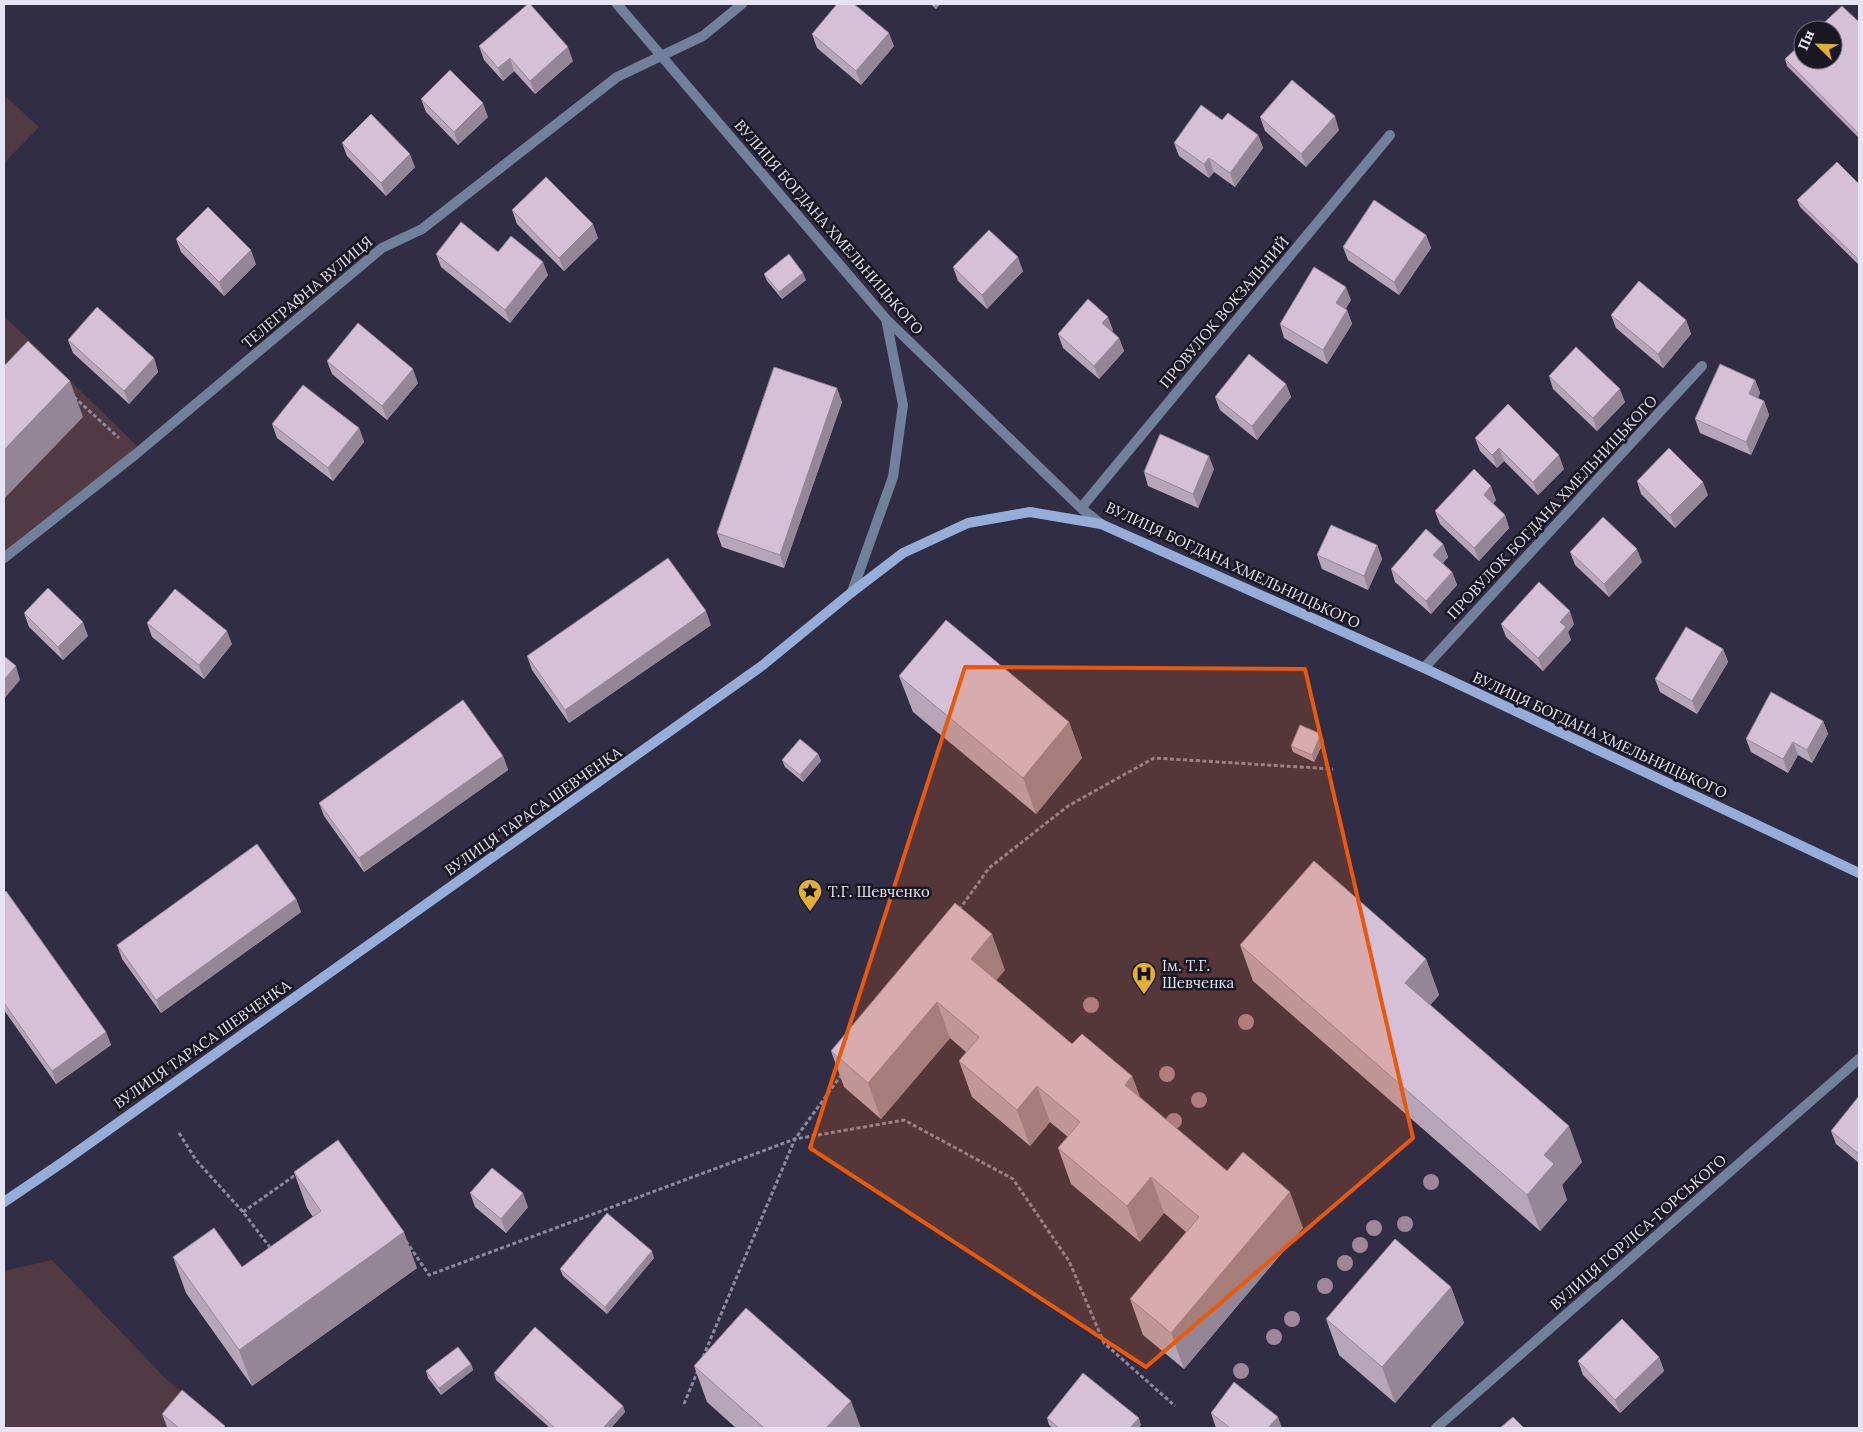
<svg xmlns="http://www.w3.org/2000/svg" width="1863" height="1432" font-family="Lora,serif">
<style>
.green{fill:#523a44}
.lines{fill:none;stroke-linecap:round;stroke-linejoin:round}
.path{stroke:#8d8a9e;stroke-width:3;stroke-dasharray:4 2.5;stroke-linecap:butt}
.minor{stroke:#71809b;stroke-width:10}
.secondary{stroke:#95add8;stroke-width:10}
.tree{fill:#a1869b}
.wall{fill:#b7a5ba}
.shaded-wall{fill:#958697}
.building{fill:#d5c0d8;stroke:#958697}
.marked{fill:#e8590c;fill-opacity:0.2;stroke:#e8590c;stroke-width:4;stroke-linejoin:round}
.labels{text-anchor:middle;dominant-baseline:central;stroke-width:5;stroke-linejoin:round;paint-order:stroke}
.street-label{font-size:15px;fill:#e6e4f4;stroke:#191722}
.poi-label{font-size:15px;fill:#e6e4f4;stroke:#191722;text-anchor:start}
</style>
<rect width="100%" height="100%" fill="#312d45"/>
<path class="green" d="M4 95 39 127 4 163Z
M4 316 141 450 4 558Z
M52 1260 165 1378 223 1428H4V1271Z"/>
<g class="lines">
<path class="path" d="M74 397 119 438
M959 910 989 868 1068 806 1154 758 1333 769
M179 1133 196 1160 243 1212 272 1250
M243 1212 298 1173
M406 1241 429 1275 795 1139 842 1074
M703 1357 795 1139 904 1120 1013 1179 1069 1261 1104 1343 1175 1406
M684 1404 698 1370"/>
<path class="minor" d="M617 4 886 319 1081 508 1101 524
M1081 508 1390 135
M4 558 136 454 382 248 422 229 617 77 703 36 742 4
M852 592 893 477 903 405 886 319
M1424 668 1702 366
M1436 1428 1859 1059"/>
<path class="secondary" d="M4 1202 63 1162 763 665 852 592 903 553 968 523 1030 512 1101 524 1424 668 1859 873"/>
</g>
<g class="tree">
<circle cx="1091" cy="1005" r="8"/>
<circle cx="1246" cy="1022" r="8"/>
<circle cx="1167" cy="1074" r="8"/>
<circle cx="1199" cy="1100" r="8"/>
<circle cx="1174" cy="1121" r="8"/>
<circle cx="1431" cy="1182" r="8"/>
<circle cx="1405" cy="1224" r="8"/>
<circle cx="1374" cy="1228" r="8"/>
<circle cx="1360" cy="1245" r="8"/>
<circle cx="1345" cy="1263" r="8"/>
<circle cx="1325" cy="1286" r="8"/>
<circle cx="1292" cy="1319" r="8"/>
<circle cx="1274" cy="1337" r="8"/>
<circle cx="1241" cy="1371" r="8"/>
</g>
<path class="wall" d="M931 4H940L936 9Z
M1859 22V138L1787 66 1785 59Z
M812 34 894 46 861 85 817 48Z
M479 46 573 61 535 94 514 71 503 81 484 60Z
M421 99 488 117 458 145 426 112Z
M1260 117 1339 130 1306 167 1265 131Z
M1222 120 1258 135 1263 148 1235 187 1214 172 1209 178 1179 156 1174 143Z
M342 143 415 167 386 196 347 156Z
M1859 184V265L1800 207 1797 200Z
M512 210 598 238 564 271 517 224Z
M1426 235 1431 248 1399 295 1348 260 1343 247Z
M176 239 256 264 224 296 181 252Z
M498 252 548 275 510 323 441 267 436 254Z
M953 267 1023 271 987 309 958 281Z
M764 274 806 280 782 299 767 281Z
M1351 300 1345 309 1347 310 1352 324 1327 364 1284 338 1280 324Z
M1611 315 1686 320 1691 334 1663 368 1616 328Z
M1113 330 1112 331 1119 338 1124 351 1099 379 1063 348 1058 334Z
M68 340 154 358 158 372 129 404 73 353Z
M327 361 418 383 387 420 332 374Z
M1549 376 1625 402 1597 431 1553 389Z
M1755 380 1760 393 1758 398 1764 401 1769 415 1751 455 1700 433 1695 419Z
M1286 384 1291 397 1257 440 1220 410 1215 397Z
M842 402 784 568 722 547 717 533Z
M272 424 359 428 364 442 333 481 277 438Z
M1475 438 1564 469 1538 495 1504 461 1497 468 1480 451Z
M1214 469 1198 508 1148 486 1144 472Z
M1637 481 1708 495 1675 528 1641 494Z
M1496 500 1493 504 1505 515 1509 528 1479 561 1440 524 1435 511Z
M1443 544 1448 557 1443 563 1452 572 1457 585 1431 614 1395 582 1391 569Z
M1377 545 1382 559 1368 590 1322 569 1317 555Z
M1570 552 1642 562 1609 597 1575 565Z
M24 613 88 636 63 660 29 627Z
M147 623 232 644 204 679 152 637Z
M1501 624H1574L1568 632 1571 640 1543 671 1506 637Z
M711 625 569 723 532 670 527 656Z
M1723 649 1728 662 1697 714 1660 692 1655 679Z
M899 676 1069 722 1082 758 1036 814 913 712Z
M1823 721 1828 734 1812 763 1798 755 1788 773 1751 752 1746 739Z
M1324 741 1314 762 1293 752 1291 746Z
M818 754 821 761 803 782 785 767 782 760Z
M503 756 508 770 364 872 324 816 319 803Z
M4 893 106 1032 111 1045 56 1084 4 1010Z
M296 899 301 912 161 1013 122 959 117 945Z
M1240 945 1426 959 1439 995 1430 1005 1582 1162 1562 1185 1567 1200 1540 1231 1253 981Z
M1005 970 996 980 1072 1044 1132 1076 1140 1097 1227 1171 1303 1228 1184 1369 1143 1335 1130 1299 1186 1232 1164 1213 1140 1242 1071 1184 1058 1148 1068 1137 1050 1122 1030 1146 972 1097 959 1061 966 1052 950 1038 881 1119 844 1087 831 1051Z
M1859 1096V1163L1836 1144 1831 1131Z
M294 1172 417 1268 252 1386 186 1293 173 1257 242 1267 313 1217 307 1208Z
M470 1193 528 1207 506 1233 475 1207Z
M654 1258 607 1314 563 1276 560 1269Z
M1451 1287 1464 1323 1395 1403 1339 1355 1326 1319Z
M1659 1357 1664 1371 1620 1413 1583 1375 1578 1361Z
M471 1364 473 1370 441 1395 428 1378 426 1371Z
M694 1366 861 1428H736L707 1402Z
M494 1373 623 1406 625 1412 611 1428H550L496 1380Z
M1211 1413 1282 1428H1216Z
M162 1414 225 1428H168L167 1427Z
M1047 1418 1141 1425 1138 1428H1053L1049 1425Z"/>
<path class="shaded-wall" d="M934 4H940L936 9Z
M889 33 894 46 861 85 856 71Z
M568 47 573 61 535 94 530 81Z
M510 58 514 71 503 81 498 68Z
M483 103 488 117 458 145 454 132Z
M1335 116 1339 130 1306 167 1301 154Z
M1258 135 1263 148 1235 187 1230 173Z
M410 154 415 167 386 196 381 183Z
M1209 158 1214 172 1209 178 1204 164Z
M593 224 598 238 564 271 559 258Z
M1426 235 1431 248 1399 295 1394 282Z
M251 250 256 264 224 296 219 282Z
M1018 257 1023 271 987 309 982 295Z
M543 262 548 275 510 323 505 310Z
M803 273 806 280 782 299 779 292Z
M1346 287 1351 300 1341 317 1336 303Z
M1347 310 1352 324 1327 364 1323 350Z
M1108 317 1113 330 1107 336 1102 323Z
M1686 320 1691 334 1663 368 1658 354Z
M1119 338 1124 351 1099 379 1094 366Z
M154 358 158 372 129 404 124 391Z
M413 369 418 383 387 420 382 406Z
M1755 380 1760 393 1754 408 1749 394Z
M70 381 83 417 4 499V450Z
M1286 384 1291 397 1257 440 1252 426Z
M837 388 842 402 784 568 780 555Z
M1620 389 1625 402 1597 431 1593 418Z
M1764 401 1769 415 1751 455 1746 442Z
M359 428 364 442 333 481 328 468Z
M1499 448 1504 461 1497 468 1492 455Z
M1559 455 1564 469 1538 495 1533 482Z
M1209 456 1214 469 1198 508 1193 494Z
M1703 482 1708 495 1675 528 1670 515Z
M1491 486 1496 500 1489 508 1484 495Z
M1505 515 1509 528 1479 561 1474 548Z
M1443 544 1448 557 1438 568 1433 555Z
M1377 545 1382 559 1368 590 1364 576Z
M1637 549 1642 562 1609 597 1604 584Z
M1452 572 1457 585 1431 614 1426 601Z
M706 611 711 625 569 723 565 710Z
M1570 611 1574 624 1568 632 1571 640 1543 671 1538 658 1560 622Z
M83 622 88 636 63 660 58 647Z
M227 631 232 644 204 679 199 665Z
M1723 649 1728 662 1697 714 1692 701Z
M16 666 20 680 4 699V680Z
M1823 721 1828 734 1812 763 1807 750Z
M1069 722 1082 758 1036 814 1023 778Z
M1321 734 1324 741 1314 762 1312 755Z
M1793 742 1798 755 1788 773 1783 759Z
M818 754 821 761 803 782 800 775Z
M503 756 508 770 364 872 359 858Z
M296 899 301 912 161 1013 156 1000Z
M992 934 1005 970 984 995 971 959Z
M1426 959 1439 995 1418 1019 1405 983Z
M937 1002 950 1038 881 1119 868 1083Z
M106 1032 111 1045 56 1084 52 1071Z
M1132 1076 1145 1112 1125 1085Z
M1037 1086 1050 1122 1030 1146 1017 1110Z
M1569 1126 1582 1162 1562 1185 1567 1200 1540 1231 1527 1195 1544 1155Z
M1151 1177 1164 1213 1140 1242 1127 1206Z
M1290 1192 1303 1228 1184 1369 1171 1333Z
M523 1193 528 1207 506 1233 501 1219Z
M404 1232 417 1268 252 1386 239 1350Z
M652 1251 654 1258 607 1314 605 1307Z
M1451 1287 1464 1323 1395 1403 1382 1367Z
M1659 1357 1664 1371 1620 1413 1615 1400Z
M471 1364 473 1370 441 1395 439 1388Z
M851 1401 861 1428H826Z
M623 1406 625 1412 611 1428H603Z
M1278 1417 1282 1428H1268Z
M1139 1418 1141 1425 1138 1428H1130Z"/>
<path class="building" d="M528 4H530L568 47 530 81 510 58 498 68 479 46Z
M837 4H854L889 33 856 71 812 34Z
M1842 6 1859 22V134L1785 59 1803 42V60H1833V30H1816Z
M450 70 483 103 454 132 421 99Z
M1292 80 1335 116 1301 154 1260 117Z
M1201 105 1222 120 1228 113 1258 135 1230 173 1209 158 1204 164 1174 143Z
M371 114 410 154 381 183 342 143Z
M1837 162 1859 184V260L1797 200Z
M546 177 593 224 559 258 512 210Z
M1374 200 1426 235 1394 282 1343 247Z
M208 207 251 250 219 282 176 239Z
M461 222 498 252 511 236 543 262 505 310 436 254Z
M989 230 1018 257 982 295 953 267Z
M789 254 803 273 779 292 764 274Z
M1314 267 1346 287 1336 303 1347 310 1323 350 1280 324Z
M1639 281 1686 320 1658 354 1611 315Z
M1088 299 1108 317 1102 323 1119 338 1094 366 1058 334Z
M97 307 154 358 124 391 68 340Z
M358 323 413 369 382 406 327 361Z
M28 341 70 381 4 450V366Z
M1576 347 1620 389 1593 418 1549 376Z
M1249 354 1286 384 1252 426 1215 397Z
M1720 364 1755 380 1749 394 1764 401 1746 442 1695 419Z
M774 367 837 388 780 555 717 533Z
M303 385 359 428 328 468 272 424Z
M1508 404 1559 455 1533 482 1499 448 1492 455 1475 438Z
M1160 434 1209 456 1193 494 1144 472Z
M1669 448 1703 482 1670 515 1637 481Z
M1474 469 1491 486 1484 495 1505 515 1474 548 1435 511Z
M1603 517 1637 549 1604 584 1570 552Z
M1331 525 1377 545 1364 576 1317 555Z
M1426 529 1443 544 1433 555 1452 572 1426 601 1391 569Z
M668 558 706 611 565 710 527 656Z
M1539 582 1570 611 1560 622 1566 627 1538 658 1501 624Z
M48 588 83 622 58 647 24 613Z
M175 589 227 631 199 665 147 623Z
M946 620 1069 722 1023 778 899 676Z
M1686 627 1723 649 1692 701 1655 679Z
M4 656 16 666 4 680Z
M1771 692 1823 721 1807 750 1793 742 1783 759 1746 739Z
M463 700 503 756 359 858 319 803Z
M1300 725 1321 734 1312 755 1291 746Z
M800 739 818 754 800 775 782 760Z
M257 844 296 899 156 1000 117 945Z
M1314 861 1426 959 1405 983 1569 1126 1544 1155 1554 1164 1527 1195 1240 945Z
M6 891 106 1032 52 1071 4 1003V893Z
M955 903 992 934 971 959 1072 1044 1082 1034 1132 1076 1125 1085 1227 1171 1243 1152 1290 1192 1171 1333 1130 1299 1199 1217 1151 1177 1127 1206 1058 1148 1080 1122 1037 1086 1017 1110 959 1061 979 1037 937 1002 868 1083 831 1051Z
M1859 1096V1154L1831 1131Z
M338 1140 404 1232 239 1350 173 1257 214 1228 242 1267 321 1211 294 1172Z
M492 1168 523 1193 501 1219 470 1193Z
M607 1213 652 1251 605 1307 560 1269Z
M1395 1239 1451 1287 1382 1367 1326 1319Z
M746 1308 851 1401 826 1428H764L694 1366Z
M1622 1319 1659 1357 1615 1400 1578 1361Z
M535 1327 623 1406 603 1428H555L494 1373Z
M458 1347 471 1364 439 1388 426 1371Z
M1083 1373 1139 1418 1130 1428H1059L1047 1418Z
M1234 1382 1278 1417 1268 1428H1230L1211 1413Z
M182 1390 225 1426 223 1428H179L162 1414Z
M1513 1417 1524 1428H1500Z"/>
<path class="marked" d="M965 667 1305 669 1413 1138 1146 1367 810 1148Z"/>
<defs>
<symbol id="sight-pin" viewBox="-11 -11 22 30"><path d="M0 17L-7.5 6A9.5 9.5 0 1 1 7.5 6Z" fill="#e2af34" stroke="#191722"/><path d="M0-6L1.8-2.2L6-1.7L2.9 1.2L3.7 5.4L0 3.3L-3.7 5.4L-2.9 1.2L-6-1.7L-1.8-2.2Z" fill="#111"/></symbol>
<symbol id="hospital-pin" viewBox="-11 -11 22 30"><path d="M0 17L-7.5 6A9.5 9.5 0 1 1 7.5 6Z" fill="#e2af34" stroke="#191722"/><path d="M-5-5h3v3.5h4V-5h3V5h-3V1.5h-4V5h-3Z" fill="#111"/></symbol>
</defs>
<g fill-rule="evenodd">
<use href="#sight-pin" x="796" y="877" width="28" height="38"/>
<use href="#hospital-pin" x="1130" y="960" width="28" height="38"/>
</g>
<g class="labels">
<g class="street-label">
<text transform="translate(829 227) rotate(49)">ВУЛИЦЯ БОГДАНА ХМЕЛЬНИЦЬКОГО</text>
<text transform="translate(307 292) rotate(-40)">ТЕЛЕГРАФНА ВУЛИЦЯ</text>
<text transform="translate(1224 312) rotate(-50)">ПРОВУЛОК ВОКЗАЛЬНИЙ</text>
<text transform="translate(1552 507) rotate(-47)">ПРОВУЛОК БОГДАНА ХМЕЛЬНИЦЬКОГО</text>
<text transform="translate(1233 565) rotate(25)">ВУЛИЦЯ БОГДАНА ХМЕЛЬНИЦЬКОГО</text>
<text transform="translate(1600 735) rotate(25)">ВУЛИЦЯ БОГДАНА ХМЕЛЬНИЦЬКОГО</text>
<text transform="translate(533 811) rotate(-35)">ВУЛИЦЯ ТАРАСА ШЕВЧЕНКА</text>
<text transform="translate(202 1044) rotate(-35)">ВУЛИЦЯ ТАРАСА ШЕВЧЕНКА</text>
<text transform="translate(1638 1232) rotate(-41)">ВУЛИЦЯ ГОРЛІСА-ГОРСЬКОГО</text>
</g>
<g class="poi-label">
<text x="828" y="891">Т.Г. Шевченко</text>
<text x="1162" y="965">Ім. Т.Г.<tspan x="1162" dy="17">Шевченка</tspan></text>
</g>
</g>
<rect width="1863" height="1432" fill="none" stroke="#e6e4f4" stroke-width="10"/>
<g transform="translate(1818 45) rotate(293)"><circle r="24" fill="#191722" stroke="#6b6976"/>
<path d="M0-4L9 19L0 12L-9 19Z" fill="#e2af34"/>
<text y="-8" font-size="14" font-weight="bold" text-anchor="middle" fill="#e6e4f4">Пн</text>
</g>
</svg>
